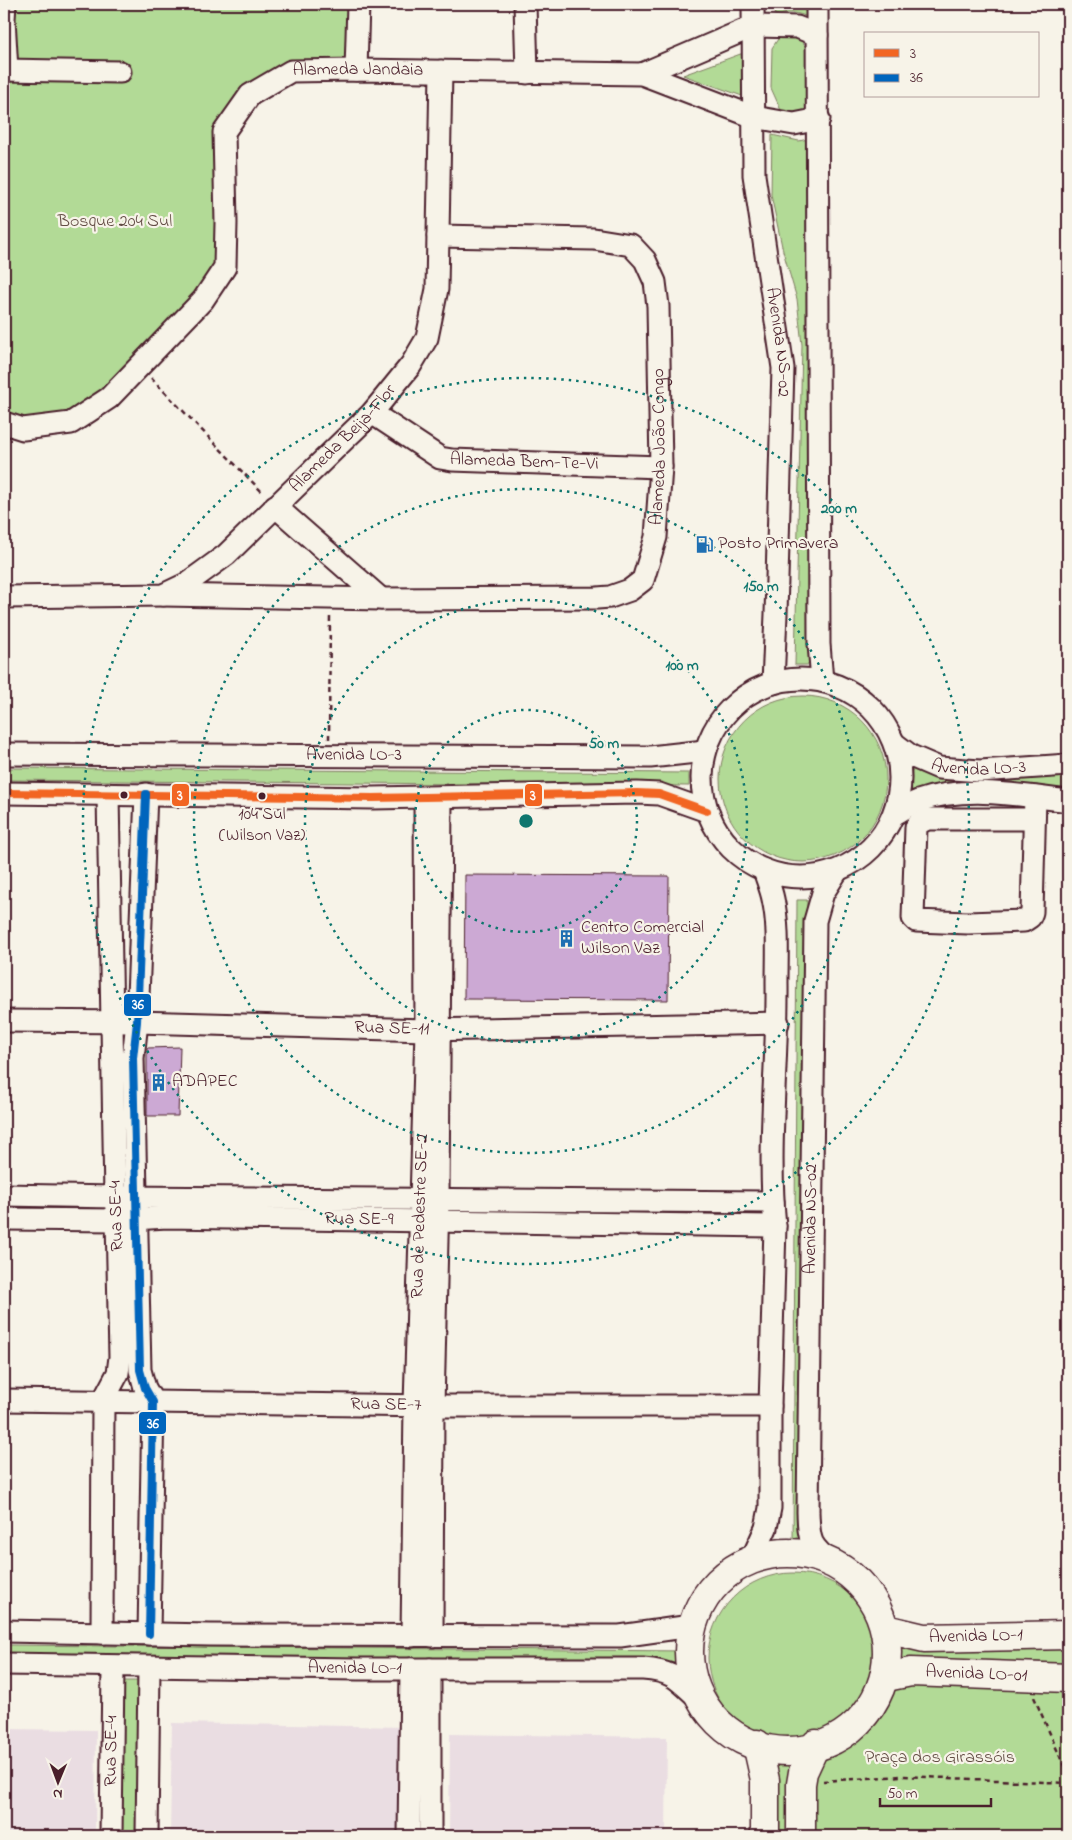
<svg xmlns="http://www.w3.org/2000/svg" width="1072" height="1840" font-family="'Indie Flower',sans-serif">
<style>
.built{fill:#eadde2}
.green{fill:#b2da96;stroke:#7e7c60}
.building{fill:#cca9d4;stroke:#4a1f2b}
.lines{fill:none;stroke-linecap:round;stroke-linejoin:round}
.minor-casing{stroke:#4a1f2b;stroke-width:25}
.major-casing{stroke:#4a1f2b;stroke-width:31}
.path{stroke:#4a1f2b;stroke-width:2.5;stroke-dasharray:5 4;stroke-linecap:butt}
.minor{stroke:#f7f3e8;stroke-width:21}
.major{stroke:#f7f3e8;stroke-width:28}
.bus-1-casing{stroke:#f7f3e8;stroke-width:11}
.bus-2-casing{stroke:#f7f3e8;stroke-width:11}
.bus-1{stroke:#f26522;stroke-width:8}
.bus-2{stroke:#0065bd;stroke-width:8}
.ring{fill:none;stroke:#0f766e;stroke-width:2.5;stroke-dasharray:2.5 5}
.bus-dot{fill:#4a1f2b;stroke:#f7f3e8;stroke-width:2}
.labels{text-anchor:middle;dominant-baseline:central;stroke-width:4.5;stroke-linejoin:round;paint-order:stroke}
.bus-label{font-size:17px;fill:#4a1f2b;stroke:#f7f3e8}
.street-label{font-size:18px;fill:#4a1f2b;stroke:#f7f3e8}
.park-label{font-size:18px;fill:#644e46;stroke:#f7f3e8}
.poi-label{font-size:18px;fill:#4a1f2b;stroke:#f7f3e8;text-anchor:start}
.centre{fill:#0f766e;stroke:#f7f3e8;stroke-width:2.5}
.ring-label{font-size:15px;text-anchor:middle;font-weight:bold;fill:#0f766e;stroke:#f7f3e8;stroke-width:4.5;stroke-linejoin:round;paint-order:stroke}
.line-badge{stroke:#f7f3e8;stroke-width:2}
.badge-label{font-size:14px;text-anchor:middle;font-weight:bold;fill:#fff}
</style>
<rect width="100%" height="100%" fill="#f7f3e8"/>
<filter id="ink" filterUnits="userSpaceOnUse"><feTurbulence type="fractalNoise" baseFrequency=".02" numOctaves="2"/><feDisplacementMap in="SourceGraphic" scale="10" xChannelSelector="R" yChannelSelector="G"/><feConvolveMatrix kernelMatrix="1 2 1 2 8 2 1 2 1" color-interpolation-filters="sRGB"/></filter>
<g filter="url(#ink)">
<path class="built" d="M172 1723 407 1727 406 1836H170Z
M4 1729 96 1730 95 1836H4Z
M450 1734 667 1737 666 1836H449Z"/>
<path class="green" d="M5 4H358L356 70 290 71 224 132 225 267 71 423H4Z
M774 4H810V18C797 12 787 11 775 17Z
M791 35 801 40 808 51 809 112 784 117 771 88 772 48 778 39Z
M746 52 745 97 683 75Z
M772 135 799 141 812 138 810 665H795L802 345 797 299 783 251 771 195Z
M720 779a83 83 0 1 1 166 0a83 83 0 1 1-166 0Z
M4 768 689 773V786L4 780Z
M912 769 953 777 1068 774V792L911 795Z
M797 900H807L803 1546H793Z
M708 1658a85 85 0 1 1 170 0a85 85 0 1 1-170 0Z
M1068 1644V1664L1038 1662 895 1660 893 1646 1042 1647Z
M4 1645 686 1651V1663L4 1657Z
M121 1681H139L138 1836H119Z
M897 1683 1068 1686V1836H811L812 1779 823 1755 845 1744 858 1733 879 1708 889 1688Z
M774 1762H794L788 1836H777Z"/>
<path class="building" d="M465 875 669 876 668 1000 464 999Z
M180 1047 178 1116H147V1048Z"/>
<g class="lines">
<defs>
<g id="minor">
<path d="M5 4 4 19 7 70"/>
<path d="M525 4 527 73"/>
<path id="s1" d="M753 4 754 175 783 368 776 614 773 683"/>
<path d="M817 4 819 644 822 681"/>
<path d="M4 70 120 72"/>
<path d="M356 70 358 4"/>
<path d="M642 74 754 26 797 27 817 35"/>
<path id="s2" d="M372 413 440 458 452 460 661 467"/>
<path id="s3" d="M4 423 23 429 71 423 109 398 203 300 225 267 226 223 224 132 250 95 291 71 356 70 642 74 754 117 794 124 819 119"/>
<path d="M275 506 381 599"/>
<path id="s4" d="M163 595 381 599 597 598 610 597 630 590 643 580 656 537 661 467 658 306 655 282 645 260 631 245 594 239 438 236"/>
<path id="s5" d="M4 597 163 595 186 584 226 555 345 439 372 413 411 365 427 338 437 289 441 71"/>
<circle cx="801" cy="778" r="99"/>
<path id="s6" d="M895 744 911 756 939 768 980 771 1068 765"/>
<path id="s7" d="M4 754 650 757 705 751"/>
<path d="M4 793 373 798 637 793 659 794 707 811"/>
<path d="M146 794 137 1022 133 1058 140 1370 145 1388 153 1402 149 1634"/>
<path d="M895 814C902 810 910 804 918 801 966 785 1019 795 1068 801"/>
<path d="M1034 819H927L919 823 916 827 913 918 916 921 968 923 1024 921 1030 917 1032 912 1035 797"/>
<path id="s8" d="M4 1021 137 1022 426 1030 778 1023"/>
<path d="M4 1195 115 1197 773 1202"/>
<path id="s9" d="M4 1219 117 1220 167 1217 775 1226"/>
<path id="s10" d="M4 1400 433 1406H770"/>
<path d="M751 1561 766 1528 770 1508V1406L775 1226C767 1145 778 1064 777 983 777 955 779 926 773 899 771 889 767 880 764 870"/>
<path id="s11" d="M833 1564C810 1546 809 1542 808 1512L815 921 823 893 837 871"/>
<path d="M4 1631 210 1635 620 1636 691 1626"/>
<path d="M102 1633 103 1401 118 1373 120 1357 117 1220 115 1197 108 794"/>
<path id="s12" d="M412 1636 415 1405 426 1030 425 797"/>
<path d="M432 1636 433 1406 438 1198 441 797"/>
<path id="s13" d="M4 1664 358 1669H643C672 1671 677 1678 697 1697"/>
<path d="M430 1669V1836"/>
<path id="s14" d="M111 1836 113 1667"/>
<path d="M147 1836 149 1667"/>
<path d="M409 1836 411 1669"/>
</g>
<g id="major">
<circle cx="788" cy="1652" r="99"/>
<path id="s15" d="M886 1629 924 1638 1068 1635"/>
<path id="s16" d="M886 1677 911 1672 1068 1678"/>
<path d="M757 1744 765 1780V1836"/>
<path d="M801 1836V1784L803 1772 816 1744"/>
</g>
</defs>
<use href="#minor" class="minor-casing"/>
<use href="#major" class="major-casing"/>
<path class="path" d="M151 378 264 494
M329 739 330 614
M1034 1697 1068 1775
M823 1781 901 1776 1068 1783"/>
<use href="#minor" class="minor"/>
<use href="#major" class="major"/>
<defs>
<path id="bus-1" d="M4 793 373 798 637 793 659 794 707 811"/>
<path id="bus-2" d="M146 794 137 1022 133 1058 140 1370 145 1388 153 1402 149 1634"/>
</defs>
<use href="#bus-1" class="bus-1-casing"/>
<use href="#bus-2" class="bus-2-casing"/>
<use href="#bus-1" class="bus-1"/>
<use href="#bus-2" class="bus-2"/>
</g>
</g>
<g class="ring">
<circle cx="526" cy="821" r="111"/>
<circle cx="526" cy="821" r="221"/>
<circle cx="526" cy="821" r="332"/>
<circle cx="526" cy="821" r="443"/>
</g>
<defs>
<symbol id="fuel-bare" viewBox="-9 -9 18 18"><path d="M-5.5-6h7V0h2V4h1.3V-2.5L3-4.5l.8-.8L6-3V5H2.5V1h-1V6h-7ZM-4.2-4.7v3.2H.2V-4.7Z" fill="#1f6fb2" stroke="#f7f3e8" stroke-width="2.5" paint-order="stroke"/></symbol>
<symbol id="building-bare" viewBox="-9 -9 18 18"><path d="M-4-6H4V6H1V3H-1V6H-4ZM-2.5-4.3h1.7v1.8h-1.7ZM.8-4.3h1.7v1.8H.8ZM-2.5-1h1.7V.8h-1.7ZM.8-1h1.7V.8H.8Z" fill="#1f6fb2" stroke="#f7f3e8" stroke-width="2.5" paint-order="stroke"/></symbol>
</defs>
<g fill-rule="evenodd">
<use href="#fuel-bare" x="692" y="532" width="25" height="25"/>
<use href="#building-bare" x="554" y="926" width="25" height="25"/>
<use href="#building-bare" x="146" y="1070" width="25" height="25"/>
</g>
<g class="bus-dot">
<circle cx="124" cy="795" r="4.5"/>
<circle cx="262" cy="796" r="4.5"/>
</g>
<g class="labels">
<g class="bus-label">
<text x="262" y="814">104 Sul<tspan x="262" dy="21">(Wilson Vaz)</tspan></text>
</g>
<g class="street-label">
<text stroke="none"><textPath href="#s3" startOffset="584">Alameda Jandaia</textPath></text>
<text stroke="none"><textPath href="#s1" startOffset="340">Avenida NS-02</textPath></text>
<text stroke="none"><textPath href="#s5" startOffset="399">Alameda Beija-Flor</textPath></text>
<text stroke="none"><textPath href="#s4" startOffset="620">Alameda João Congo</textPath></text>
<text stroke="none"><textPath href="#s2" startOffset="166">Alameda Bem-Te-Vi</textPath></text>
<text stroke="none"><textPath href="#s7" startOffset="350">Avenida LO-3</textPath></text>
<text stroke="none"><textPath href="#s6" startOffset="90">Avenida LO-3</textPath></text>
<text stroke="none"><textPath href="#s8" startOffset="388">Rua SE-11</textPath></text>
<text transform="translate(117 1216) rotate(-92)">Rua SE-4</text>
<text stroke="none"><textPath href="#s12" startOffset="420">Rua de Pedestre SE-2</textPath></text>
<text stroke="none"><textPath href="#s11" startOffset="354">Avenida NS-02</textPath></text>
<text stroke="none"><textPath href="#s9" startOffset="355">Rua SE-9</textPath></text>
<text stroke="none"><textPath href="#s10" startOffset="382">Rua SE-7</textPath></text>
<text stroke="none"><textPath href="#s15" startOffset="91">Avenida LO-1</textPath></text>
<text stroke="none"><textPath href="#s13" startOffset="351">Avenida LO-1</textPath></text>
<text stroke="none"><textPath href="#s16" startOffset="91">Avenida LO-01</textPath></text>
<text stroke="none"><textPath href="#s14" startOffset="85">Rua SE-4</textPath></text>
</g>
<g class="park-label">
<text x="115" y="222">Bosque 204 Sul</text>
<text x="940" y="1758">Praça dos Girassóis</text>
</g>
<g class="poi-label">
<text x="718" y="544">Posto Primavera</text>
<text x="581" y="928">Centro Comercial<tspan x="581" dy="21">Wilson Vaz</tspan></text>
<text x="172" y="1082">ADAPEC</text>
</g>
</g>
<circle cx="526" cy="821" r="8" class="centre"/>
<g class="ring-label">
<text x="839" y="513">200 m</text>
<text x="761" y="591">150 m</text>
<text x="682" y="670">100 m</text>
<text x="604" y="748">50 m</text>
</g>
<g class="line-badge">
<rect x="524" y="783" width="19" height="24" rx="5" fill="#f26522"/>
<rect x="171" y="783" width="19" height="24" rx="5" fill="#f26522"/>
<rect x="123" y="993" width="29" height="24" rx="5" fill="#0065bd"/>
<rect x="138" y="1411" width="29" height="24" rx="5" fill="#0065bd"/>
</g>
<g class="badge-label">
<text x="533" y="800">3</text>
<text x="180" y="800">3</text>
<text x="138" y="1009">36</text>
<text x="153" y="1428">36</text>
</g>
<rect width="1072" height="1840" fill="none" stroke="#f7f3e8" stroke-width="20"/>
<rect x="10" y="10" width="1052" height="1820" fill="none" stroke="#4a1f2b" stroke-width="2" filter="url(#ink)"/>
<rect x="864" y="32" width="175" height="65" fill="#f7f3e8" stroke="#b29e9c"/>
<rect x="874" y="49" width="25" height="8" fill="#f26522" stroke="#b29e9c"/>
<text x="910" y="58" font-size="15" fill="#4a1f2b">3</text>
<rect x="874" y="74" width="25" height="8" fill="#0065bd" stroke="#b29e9c"/>
<text x="910" y="82" font-size="15" fill="#4a1f2b">36</text>
<g transform="translate(58 1782) rotate(181)" stroke="#f7f3e8" stroke-width="4" paint-order="stroke">
<path d="M0-4L9 19L0 12L-9 19Z" fill="#4a1f2b"/>
<text y="-8" font-size="14" font-weight="bold" text-anchor="middle" fill="#4a1f2b">N</text>
</g>
<path d="M880 1798v8h111v-8" fill="none" stroke="#4a1f2b" stroke-width="2.5"/>
<text x="887" y="1798" font-size="15" fill="#4a1f2b" stroke="#f7f3e8" stroke-width="4" paint-order="stroke">50 m</text>
</svg>
